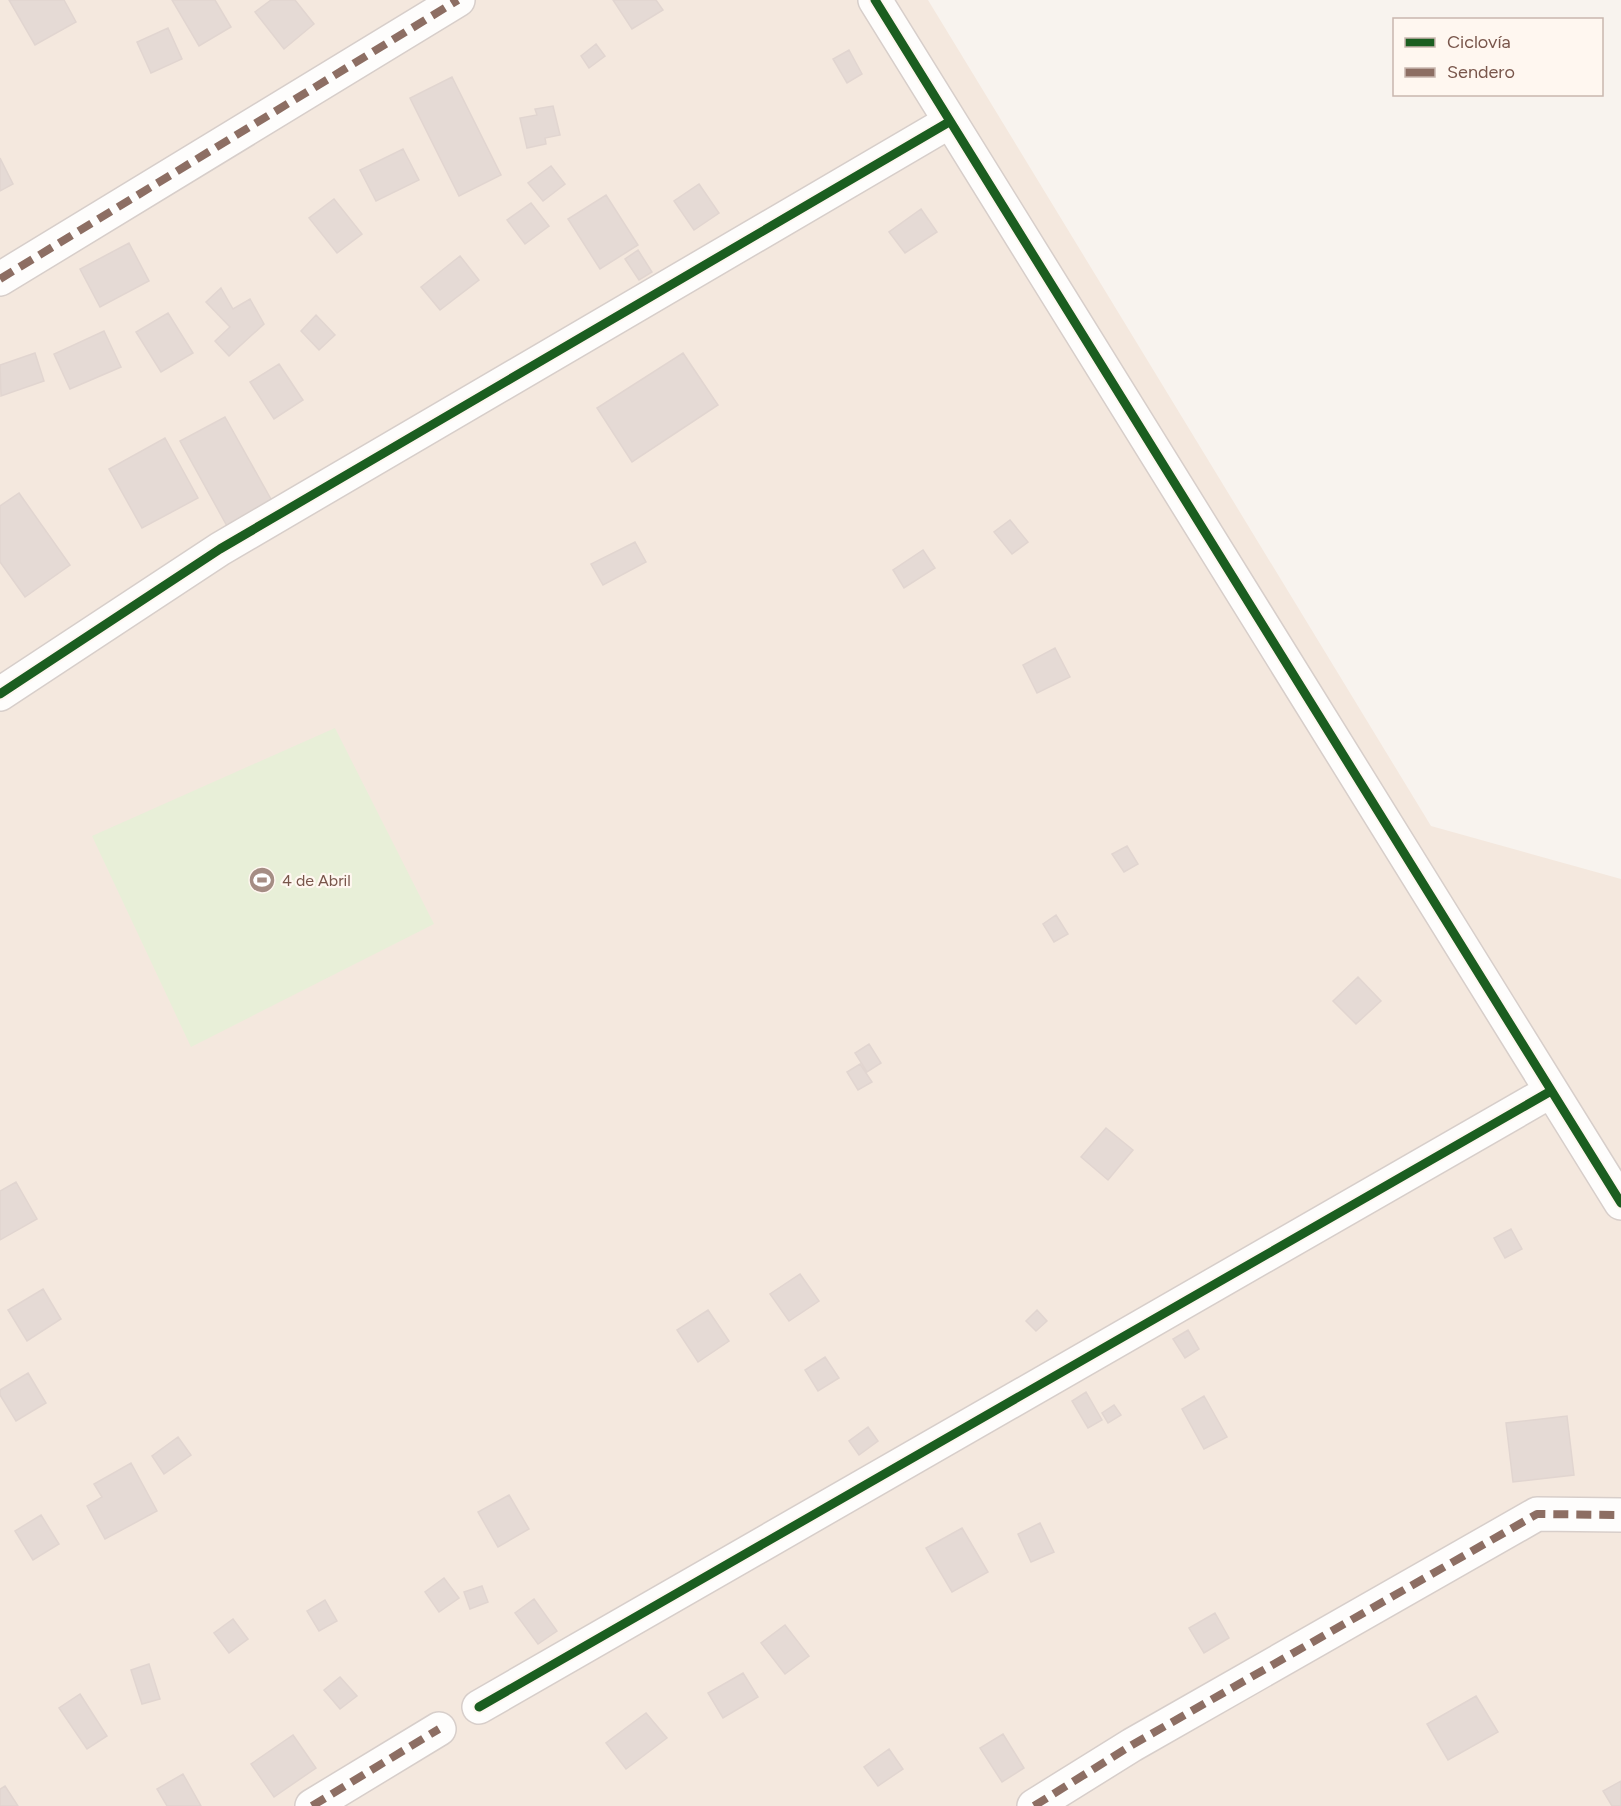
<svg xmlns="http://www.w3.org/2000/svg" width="1621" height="1806" font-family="Figtree,sans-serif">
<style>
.residential{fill:#f4e8de}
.green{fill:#e8efd8}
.building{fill:#e5dad5;stroke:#e1d5d0;stroke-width:1.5}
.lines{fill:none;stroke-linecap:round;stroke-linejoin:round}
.minor-casing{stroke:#d7ceca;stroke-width:36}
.minor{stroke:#fefdfc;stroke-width:33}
.quiet{stroke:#8d6e63;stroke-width:8;stroke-dasharray:15 8;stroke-linecap:butt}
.cycleway-casing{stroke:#fff7f0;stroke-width:13}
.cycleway{stroke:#1b5e20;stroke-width:9}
.labels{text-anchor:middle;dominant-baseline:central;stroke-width:4.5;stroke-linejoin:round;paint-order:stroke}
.poi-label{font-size:16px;fill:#79564b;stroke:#fff7f0;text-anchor:start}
</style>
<rect width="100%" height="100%" fill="#f8f3ee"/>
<path class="residential" d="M0 0H928L1431 826 1621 879V1806H0Z"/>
<path class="green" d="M335 728 434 924 191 1047 92 836Z"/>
<path class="building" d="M9 0H64L76 22 35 45Z
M172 0H215L231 27 199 46Z
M271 0H295L314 24 284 49 255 12Z
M613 0H656L663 10 632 29Z
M168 28 182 59 151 73 137 42Z
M596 44 605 56 589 68 581 56Z
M849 50 862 74 847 83 833 59Z
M452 77 501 175 459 196 410 98Z
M553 106 560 135 545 138 546 144 527 148 520 118 537 115 535 109Z
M403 149 419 180 376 201 360 170Z
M0 158 13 184 0 191Z
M551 166 565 184 543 201 528 183Z
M699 184 719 213 694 230 674 201Z
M606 195 638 245 600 269 568 219Z
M334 199 362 234 337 253 309 218Z
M531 203 549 226 525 244 507 220Z
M921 209 937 232 905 253 889 232Z
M129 243 149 281 100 307 80 269Z
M638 250 652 272 639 280 625 259Z
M460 256 479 280 440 310 421 287Z
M221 288 233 309 250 299 264 324 229 356 215 341 230 327 206 302Z
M168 313 193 353 161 372 136 332Z
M316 315 335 335 319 350 301 331Z
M104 331 121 367 70 389 54 354Z
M35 353 44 381 1 396 0 365Z
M683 353 718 405 632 462 597 408Z
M279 364 303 400 274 419 250 382Z
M225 417 272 501 227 526 180 441Z
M165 438 198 498 142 528 109 469Z
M19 493 70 565 25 597 0 562V506Z
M1010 520 1028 542 1012 554 994 532Z
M635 542 646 562 603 585 591 564Z
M923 550 935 568 904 588 893 570Z
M1055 648 1070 677 1037 693 1023 665Z
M1127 846 1138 864 1124 872 1112 854Z
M1056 915 1068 934 1054 942 1043 924Z
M1358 977 1381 1001 1356 1024 1333 1001Z
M869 1044 881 1063 867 1072 855 1053Z
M860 1064 872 1082 858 1090 847 1072Z
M1106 1128 1133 1150 1108 1180 1081 1157Z
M16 1182 37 1219 0 1240V1191Z
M1511 1229 1522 1249 1505 1258 1494 1238Z
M800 1274 819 1301 789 1321 770 1294Z
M43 1289 61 1319 27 1341 8 1310Z
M708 1310 729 1341 698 1362 677 1330Z
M1037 1310 1047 1321 1036 1331 1026 1321Z
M1188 1330 1199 1349 1185 1358 1173 1339Z
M825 1357 839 1378 818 1391 805 1370Z
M28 1373 46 1403 16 1421 0 1395V1390Z
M1086 1392 1102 1420 1088 1428 1072 1401Z
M1204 1396 1227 1437 1204 1449 1182 1409Z
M1114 1405 1121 1415 1108 1423 1102 1413Z
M1567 1416 1574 1475 1513 1482 1506 1423Z
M868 1427 878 1441 859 1455 849 1441Z
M178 1437 191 1455 164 1474 152 1456Z
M131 1463 157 1511 105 1539 87 1506 102 1497 94 1484Z
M509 1495 529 1529 498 1547 478 1512Z
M41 1515 59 1544 33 1560 15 1531Z
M1040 1523 1054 1552 1031 1562 1018 1534Z
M962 1528 988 1572 952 1592 926 1548Z
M444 1578 459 1598 439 1612 425 1592Z
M482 1586 488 1602 470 1609 464 1592Z
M534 1599 557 1631 538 1644 515 1613Z
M325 1600 337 1621 319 1631 307 1611Z
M1215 1613 1229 1638 1204 1653 1189 1628Z
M233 1619 248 1639 229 1653 214 1633Z
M785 1625 809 1656 785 1674 761 1643Z
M149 1664 160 1699 142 1704 131 1670Z
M743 1673 758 1697 723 1718 708 1693Z
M340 1677 357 1696 340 1709 324 1690Z
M80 1694 107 1736 87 1749 59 1708Z
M1476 1696 1498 1732 1448 1760 1427 1724Z
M646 1713 667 1738 626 1769 606 1743Z
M1003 1734 1024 1768 1002 1782 980 1748Z
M293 1735 316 1768 274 1797 251 1764Z
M889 1749 903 1769 878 1786 864 1767Z
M183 1774 201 1806H167L157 1789Z
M1621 1781V1806H1612L1603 1791Z
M5 1786 18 1806H0V1789Z"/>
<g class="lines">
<defs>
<path id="minor" d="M875 0 1621 1203
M0 279 458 0
M0 694 220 549 949 122
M479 1707 1551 1091
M312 1806 439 1729
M1034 1806 1132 1745 1537 1514 1621 1515"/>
</defs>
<use href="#minor" class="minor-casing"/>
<use href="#minor" class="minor"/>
<path class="quiet" d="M0 279 458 0
M312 1806 439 1729
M1034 1806 1132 1745 1537 1514 1621 1515"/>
<defs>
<path id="cycleway" d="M875 0 1621 1203
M0 694 220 549 949 122
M479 1707 1551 1091"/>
</defs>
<use href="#cycleway" class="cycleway-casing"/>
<use href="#cycleway" class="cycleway"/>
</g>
<defs>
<symbol id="stadium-disc" viewBox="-11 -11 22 22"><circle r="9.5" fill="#a58d84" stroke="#fff7f0"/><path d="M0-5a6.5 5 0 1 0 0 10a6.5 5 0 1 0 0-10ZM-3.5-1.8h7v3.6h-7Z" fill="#fff"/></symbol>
</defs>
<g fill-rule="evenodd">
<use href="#stadium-disc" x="247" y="865" width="30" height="30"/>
</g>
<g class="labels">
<g class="poi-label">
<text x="282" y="880">4 de Abril</text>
</g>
</g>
<rect x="1393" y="18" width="210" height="78" fill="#fff7f0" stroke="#c9b7ae" stroke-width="1.5"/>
<rect x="1405" y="38" width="30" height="9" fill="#1b5e20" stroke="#c9b7ae" stroke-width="1.5"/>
<text x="1447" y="48" font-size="18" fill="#79564b">Ciclovía</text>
<rect x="1405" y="68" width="30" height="9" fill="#8d6e63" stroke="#c9b7ae" stroke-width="1.5"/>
<text x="1447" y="78" font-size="18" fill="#79564b">Sendero</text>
</svg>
